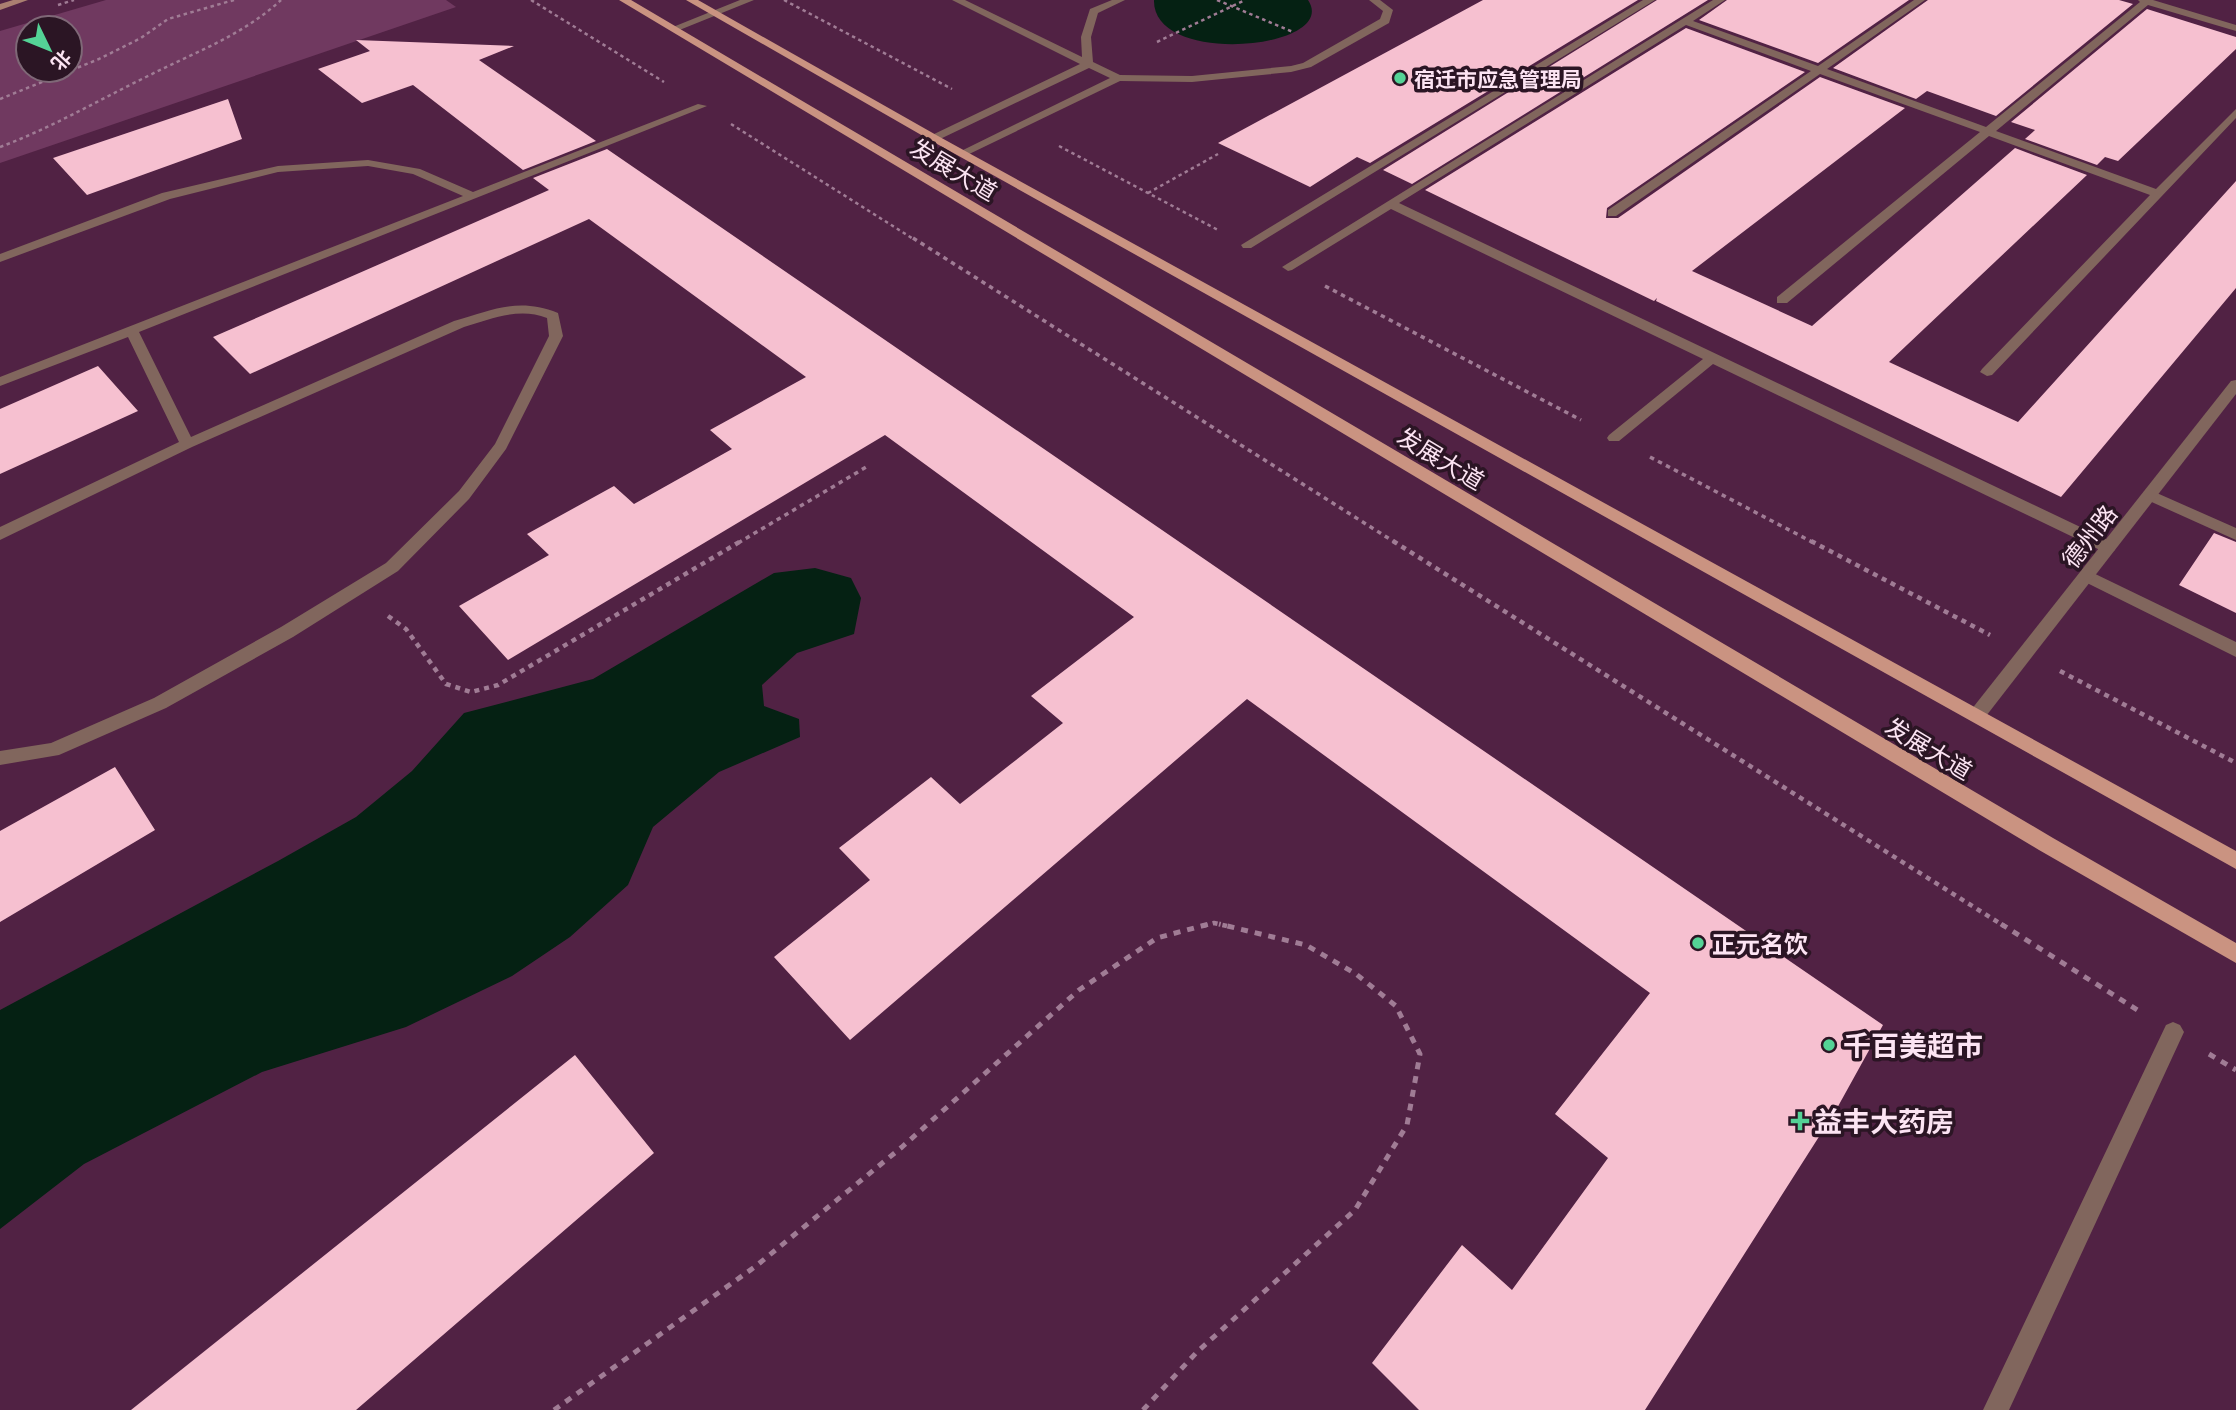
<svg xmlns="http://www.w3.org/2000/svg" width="2236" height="1410" font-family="Lato,'Noto Sans SC',sans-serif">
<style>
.green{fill:#703960;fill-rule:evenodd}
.water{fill:#052113}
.building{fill:#f6c0d0}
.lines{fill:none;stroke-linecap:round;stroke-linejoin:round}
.path-far3{stroke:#a07c95;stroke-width:2.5;stroke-dasharray:3.5 3.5;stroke-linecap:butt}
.path-far2{stroke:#a07c95;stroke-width:3.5;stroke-dasharray:4.5 4.5;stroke-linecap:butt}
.path-far1{stroke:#a07c95;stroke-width:4.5;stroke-dasharray:5 5;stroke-linecap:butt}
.path{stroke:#a07c95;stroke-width:5;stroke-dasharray:7 7;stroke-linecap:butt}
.lane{fill:#81665d;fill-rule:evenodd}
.street{fill:#81665d;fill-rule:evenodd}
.secondary{fill:#aa7f71;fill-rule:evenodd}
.primary{fill:#ca9381;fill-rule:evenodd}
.poi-dot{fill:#54d396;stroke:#2b1524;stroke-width:2.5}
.labels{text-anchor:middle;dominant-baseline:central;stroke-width:7;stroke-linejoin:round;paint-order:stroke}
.far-poi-label{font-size:21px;font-weight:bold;fill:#fce4f3;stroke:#2b1524;text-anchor:start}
.street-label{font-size:24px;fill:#fce4f3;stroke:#2b1524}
.poi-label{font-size:24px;font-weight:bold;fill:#fce4f3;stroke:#2b1524;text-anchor:start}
.near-poi-label{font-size:28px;font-weight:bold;fill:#fce4f3;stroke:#2b1524;text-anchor:start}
</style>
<rect width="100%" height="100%" fill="#512244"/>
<path class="green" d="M106 0H446L456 7 0 163V31ZM28 28H70V70H28Z"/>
<path class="water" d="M1154 0H1308C1341 49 1152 68 1154 0Z
M815 568 851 578 861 598 854 634 797 653 762 685 764 706 799 719 800 737 719 772 653 827 628 885 570 937 512 976 406 1027 262 1072 84 1164 0 1229V1010L278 861 356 817 412 771 464 713 593 679 774 573Z"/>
<path class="building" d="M1483 0H1638L1370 163 1357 157 1310 187 1218 143Z
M1657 0H1708L1412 184 1383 170Z
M1727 0H1909L1818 63 1699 20Z
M1928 0H2119L2133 4 1996 116 1927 91 1916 99 1833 68Z
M2147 9 2236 37V49L2118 161 2105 157 2097 165 2025 139 2035 130 2011 122Z
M1686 28 1805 72 1607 208 1606 218H1618L1820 77 1905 108 1692 271 1812 326 2015 148 2087 175 1889 362 2018 422 2236 181V288L2061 497 1656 301 1657 298 1654 301 1425 190Z
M356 40 514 46 479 60 596 141 523 170 413 85 362 103 318 69 370 51Z
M228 99 242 139 87 195 53 158Z
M607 149 1883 1025 1836 1110 1645 1410H1419L1372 1363 1462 1245 1512 1290 1608 1158 1555 1114 1650 993 1247 699 850 1040 774 957 870 880 839 848 931 777 960 804 1063 723 1031 696 1134 617 885 435 508 660 459 606 549 555 527 534 614 486 634 504 732 449 710 430 806 377 589 219 250 374 213 337 549 190 533 178Z
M98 366 138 411 0 474V409Z
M2214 533 2236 542V613L2179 585Z
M115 767 155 830 0 922V831Z
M575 1055 654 1153 356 1410H131Z"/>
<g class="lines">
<path class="path-far3" d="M531 0 664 82
M784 0 952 89
M1217 0 1293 32
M58 5 74 0
M1157 42 1245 0
M0 99 99 59 141 38 168 19 234 0
M731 124 915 240
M1059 146 1218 230
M0 147C51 128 97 101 146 77 193 53 242 36 281 0
M1148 193 1218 154"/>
<path class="path-far2" d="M913 238 1396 543
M1325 286 1581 420
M1650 457 1814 543
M738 543 868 466"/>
<path class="path-far1" d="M1393 541 2004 926
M1811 541 1990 635
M388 616 406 629 446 684 471 692 498 685 741 541
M2060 671 2236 763
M1203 926 1214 923 1227 926"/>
<path class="path" d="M2001 924 2139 1011
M2209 1054 2236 1070
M554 1410 756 1266 902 1147 1079 990 1157 938 1209 924
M1143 1410 1197 1352 1355 1210 1407 1125 1420 1054 1396 1006 1356 974 1306 945 1219 924"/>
<path class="lane" d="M740 0H754L677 31 668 29Z
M952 0H965L1082 57 1081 37 1090 9 1112 0H1125L1098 13 1091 37 1093 62 1120 75 1192 76 1291 66 1303 63 1380 19 1383 11 1369 0H1380L1393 10 1389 23 1311 67 1291 72 1192 82 1120 81 963 157 957 154 959 152 1110 78 1089 68 938 140H930V136L1080 64Z
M1643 0H1655L1251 248H1243L1241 245Z
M1713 0H1725L1693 21 1818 66 1914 0H1925L1827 69 1986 127 2140 2 2138 0H2153L2236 25V31L2148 5 1996 131 2156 189 2236 109V118L1992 375 1987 376 1980 372 1982 369 2150 195 1989 136 1787 303H1777V297L1980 132 1820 74 1616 216H1608V210L1811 71 1686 25 1399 203 2114 543 2116 547 2114 551H2102L1713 364 1619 441H1609L1607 438 1609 435 1703 359 1391 209 1292 270 1288 271 1282 267Z
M698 104 707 106 139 332 191 437 454 321C493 310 518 297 558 313L563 336 506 449 469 499 398 571 293 637 166 708 59 755 0 765V751L51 743 154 698 281 627 386 563 459 491 495 444 549 336 547 318C519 307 491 319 464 327L192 447 0 540V527L179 442 128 337 0 386V377L463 196 413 174 368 166 278 172 170 199 0 262V254L162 193 278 166 368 160 420 169 473 192Z
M2150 490 2236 528V540L2145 499 2142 495Z
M2087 570 2236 642V657L2081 580 2079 576Z
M2173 1022 2180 1025 2184 1032 2009 1410H1983L2166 1025Z"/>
<path class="street" d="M2236 380V394L1983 720H1971L1968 715 1971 710 2231 381Z"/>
<path class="secondary" d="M13 0H28L0 10V4Z"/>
<path class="primary" d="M619 0H631L2053 838 2236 943V963L2039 850Z
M686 0H698L938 136 2236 851V869L930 140Z"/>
</g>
<g class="poi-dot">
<circle cx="1400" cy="78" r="7"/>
<circle cx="1698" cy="943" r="7"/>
<circle cx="1829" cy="1045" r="7"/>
<path d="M1796.5 1110.5h7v7h7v7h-7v7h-7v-7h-7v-7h7z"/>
</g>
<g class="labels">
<g class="far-poi-label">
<text x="1414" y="78">宿迁市应急管理局</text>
</g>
<g class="street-label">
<text transform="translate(954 169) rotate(31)">发展大道</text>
<text transform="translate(1441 458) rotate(31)">发展大道</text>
<text transform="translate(2089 536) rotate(-52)">德州路</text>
<text transform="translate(1929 748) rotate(31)">发展大道</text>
</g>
<g class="poi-label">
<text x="1712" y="943">正元名饮</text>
</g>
<g class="near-poi-label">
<text x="1843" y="1045">千百美超市</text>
<text x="1814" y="1121">益丰大药房</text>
</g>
</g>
<g transform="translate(49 49) rotate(133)"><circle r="33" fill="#2b1524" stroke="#7f6877" stroke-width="2"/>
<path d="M0-5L12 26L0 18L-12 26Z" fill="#54d396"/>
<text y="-10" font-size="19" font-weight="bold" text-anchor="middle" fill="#fce4f3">北</text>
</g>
</svg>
